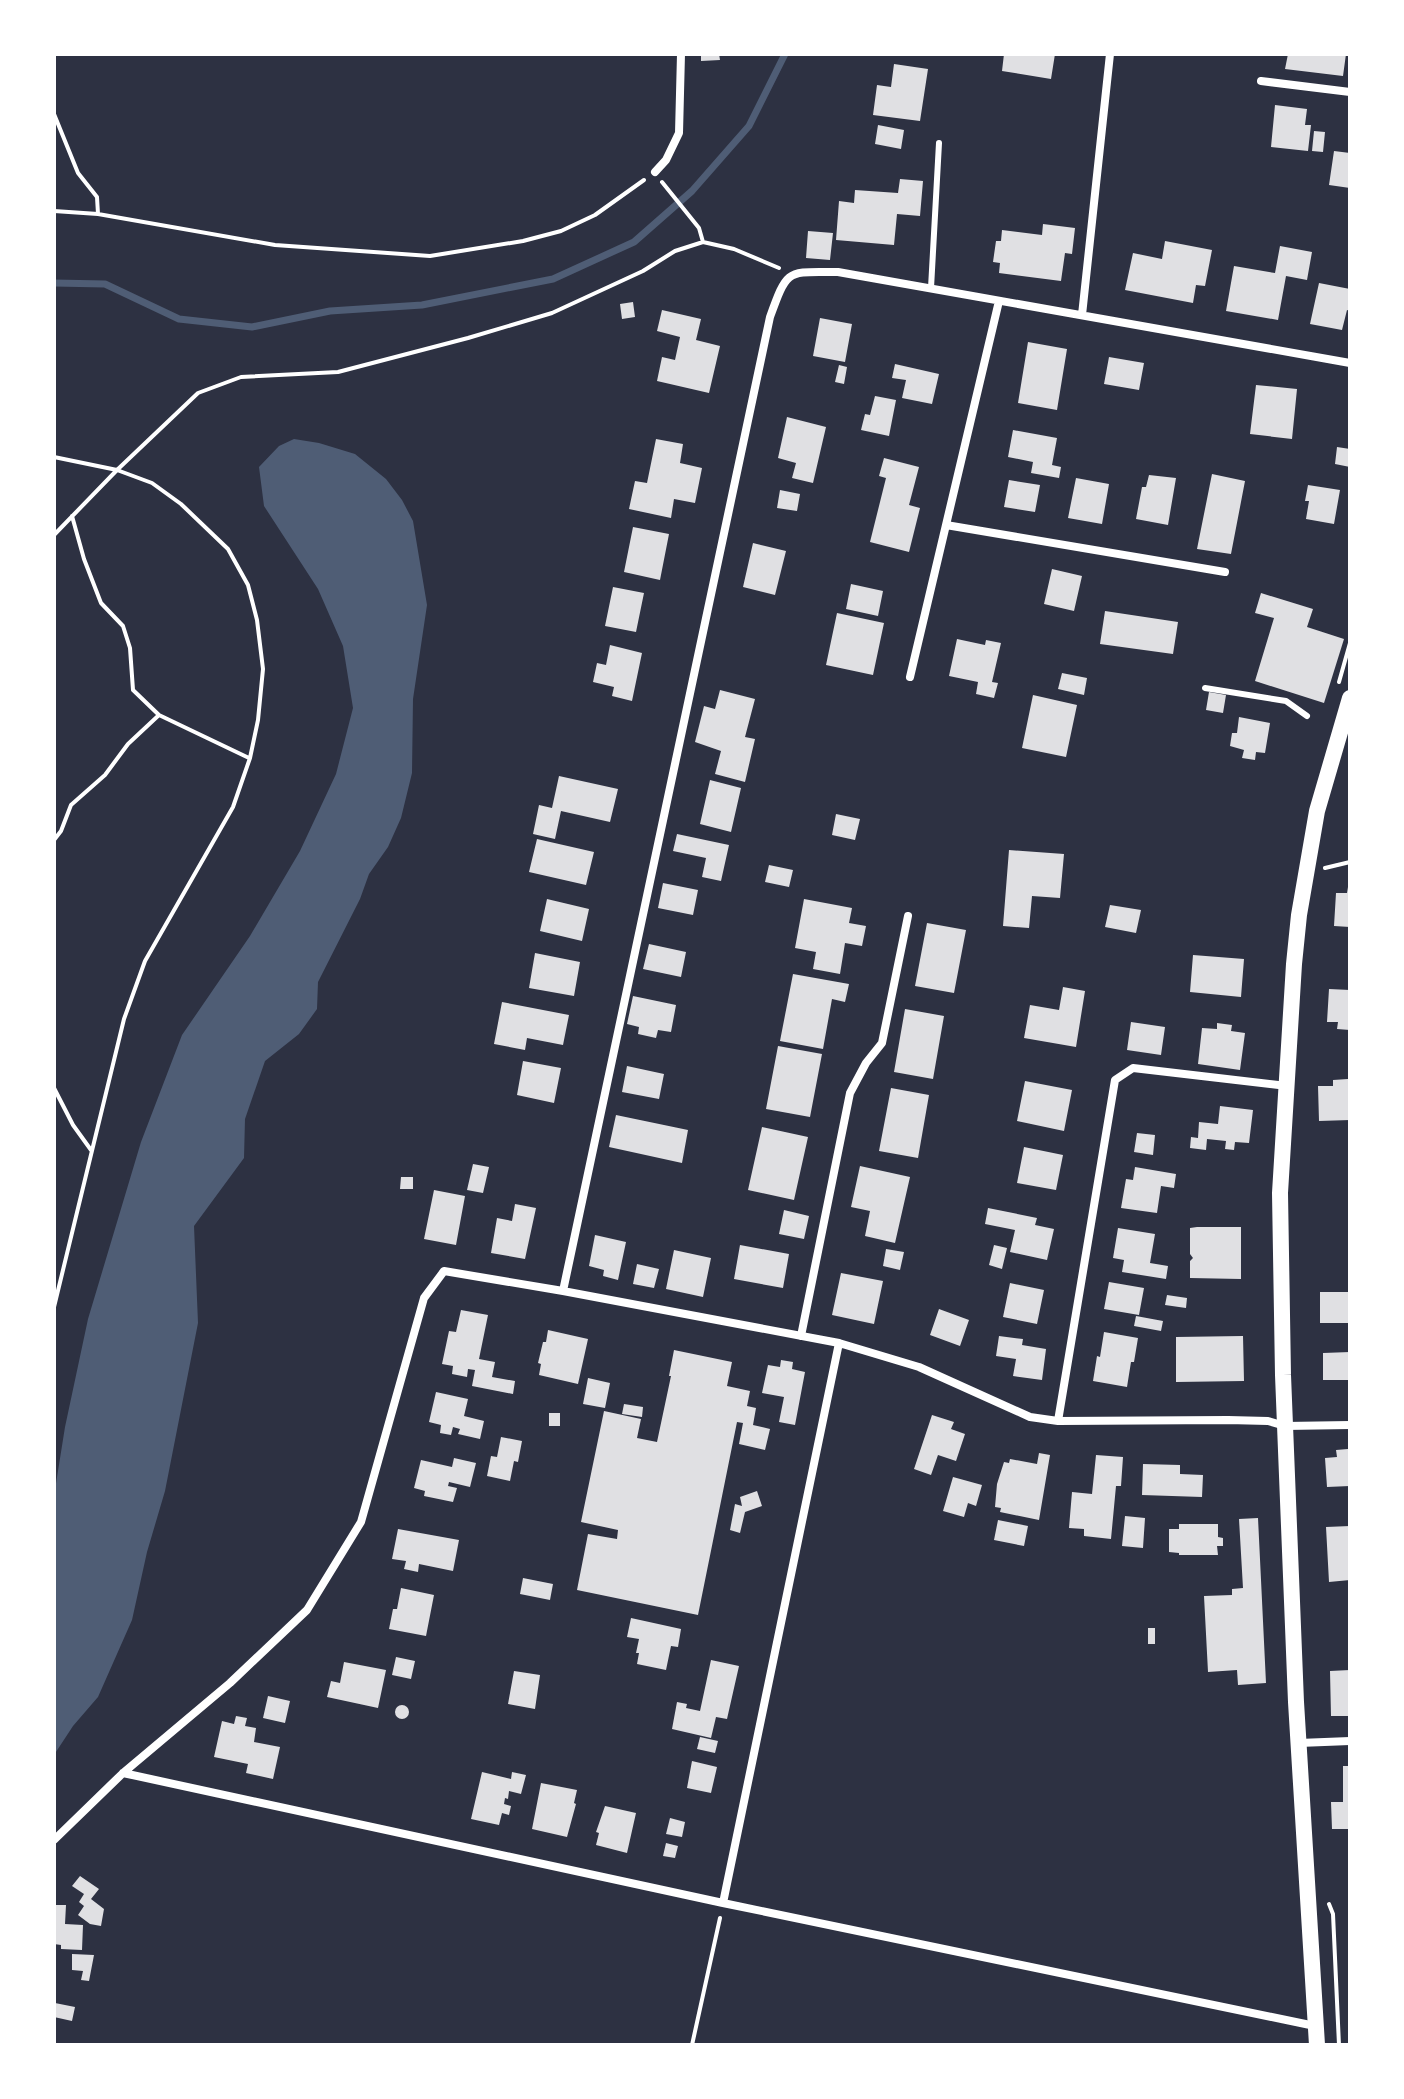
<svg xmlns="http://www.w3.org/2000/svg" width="1404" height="2099" font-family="Inter,sans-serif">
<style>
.water{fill:#4f5d75}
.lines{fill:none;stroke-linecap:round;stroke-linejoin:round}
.stream{stroke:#4f5d75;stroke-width:7}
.building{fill:#e0e0e3}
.path{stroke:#fff;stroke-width:4}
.service{stroke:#fff;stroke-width:6}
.minor{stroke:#fff;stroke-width:8}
.secondary{stroke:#fff;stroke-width:16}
</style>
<rect width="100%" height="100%" fill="#2d3142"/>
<path class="water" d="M294 439 319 443 355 454 386 479 402 500 413 521 427 605 413 699 412 773 401 818 388 847 369 874 360 899 318 982 317 1009 299 1034 265 1061 245 1119 244 1158 194 1226 198 1323 165 1491 147 1552 132 1620 98 1697 73 1726 54 1755V1496L65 1427 88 1319 141 1142 182 1035 250 936 300 851 336 774 353 708 343 646 318 589 264 506 259 467 279 446Z"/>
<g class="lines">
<path class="stream" d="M54 283 105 284 179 319 252 327 330 311 422 305 553 279 634 242 692 191 749 126 785 54"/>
</g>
<path class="building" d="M701 54H719L720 60 701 61Z
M1004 54H1055L1051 79 1002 71Z
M1288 54H1346L1343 76 1285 69Z
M894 64 928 69 920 121 873 115 877 85 891 87Z
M1275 105 1307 109 1305 125H1311L1308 151 1271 147Z
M878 125 904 130 901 149 875 144Z
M1314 131 1325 132 1323 152 1312 151Z
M1334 151 1350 153V188L1329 185Z
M900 179 923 181 920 216 897 214 894 245 836 240 839 201 854 203 855 190 898 193Z
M1043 224 1075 228 1072 254 1065 253 1061 281 999 273 1000 263 993 262 996 241H1001L1002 230 1042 235Z
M808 231 833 233 830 260 806 258Z
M1165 241 1212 250 1205 286 1196 285 1193 303 1125 290 1133 253 1162 259Z
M1280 246 1312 252 1307 280 1286 276 1278 320 1226 311 1234 266 1275 273Z
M1319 283 1350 289V311L1347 310 1342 330 1310 324Z
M633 302 635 317 622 319 620 304Z
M662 310 701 319 696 340 720 346 709 393 657 381 662 357 675 360 680 337 657 331Z
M820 318 852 324 845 362 813 356Z
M1028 342 1067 349 1057 410 1018 403Z
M1109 357 1144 363 1139 390 1104 384Z
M895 364 939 374 932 404 902 398 906 380 892 378Z
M839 365 847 367 844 384 835 382Z
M1256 385 1297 389 1292 439 1250 434Z
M875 396 896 400 889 436 861 430 865 414 870 415Z
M787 417 826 427 813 483 792 478 796 463 778 458Z
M1013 430 1057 438 1052 465 1061 467 1059 478 1031 473 1033 462 1008 457Z
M656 439 683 444 680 463 702 468 695 503 674 499 671 518 629 509 635 481 647 483Z
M1337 447 1350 449V467L1335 464Z
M884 458 919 467 909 505 920 508 909 552 870 542 886 478 879 476Z
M1212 474 1245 481 1231 554 1197 549Z
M1149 475 1176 478 1168 525 1136 519 1142 487H1146Z
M1076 478 1109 484 1102 524 1068 518Z
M1009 480 1040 485 1035 512 1004 507Z
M1308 485 1340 490 1334 524 1306 519 1309 501H1305Z
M780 490 800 494 797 511 777 508Z
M633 527 669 534 660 580 624 572Z
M753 543 786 551 775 595 743 587Z
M1052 569 1082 576 1074 611 1044 604Z
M851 584 883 591 878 616 846 609Z
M613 587 644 593 636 632 605 626Z
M1261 593 1313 609 1307 627 1344 639 1324 703 1255 681 1274 618 1255 613Z
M1105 611 1178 622 1173 654 1100 644Z
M837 613 884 623 873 675 826 665Z
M957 639 985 645 986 640 1001 643 992 682 998 683 994 698 976 694 978 682 949 676Z
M610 645 642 653 632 701 612 696 614 687 593 682 597 663 606 665Z
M1062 673 1087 678 1084 695 1058 689Z
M720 690 755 699 745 737 755 739 745 782 715 774 721 751 695 742 704 706 715 709Z
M1209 692 1226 695 1223 713 1206 710Z
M1033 695 1077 705 1066 757 1022 748Z
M1239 717 1270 723 1265 753 1256 752 1255 760 1242 758 1244 750 1230 746 1232 733H1237Z
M559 776 618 789 610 822 561 811 555 839 533 834 539 805 552 808Z
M710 780 741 788 731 832 700 824Z
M836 814 860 819 855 840 832 835Z
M677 834 729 845 721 881 702 877 706 858 673 851Z
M537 839 594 852 586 885 529 872Z
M1009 850 1064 854 1060 898 1032 896 1029 928 1003 926Z
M769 865 793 870 789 887 765 882Z
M663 883 698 890 693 915 658 908Z
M1348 887H1350V927L1334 926 1336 893H1347Z
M547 899 589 909 582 941 540 931Z
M804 899 852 908 849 923 866 926 862 946 845 943 840 974 813 969 816 952 795 948Z
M1110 905 1141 910 1136 933 1105 927Z
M927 923 966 930 954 993 915 986Z
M649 944 686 952 681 977 643 969Z
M535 953 580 962 574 996 529 988Z
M1193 955 1244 959 1241 997 1190 992Z
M793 974 849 984 845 1002 832 999 823 1049 780 1041Z
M1063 987 1085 991 1076 1047 1024 1038 1030 1005 1059 1010Z
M1329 989 1350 990V1030L1337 1029 1338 1022H1327Z
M633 996 676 1005 671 1032 658 1030 656 1038 638 1034 639 1027 627 1024Z
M502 1002 569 1015 563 1045 527 1038 525 1050 494 1044Z
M905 1009 944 1016 933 1079 894 1072Z
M1131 1022 1165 1027 1161 1055 1127 1050Z
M1217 1023 1232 1025 1231 1031 1245 1033 1240 1070 1198 1064 1202 1028 1217 1029Z
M778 1046 822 1054 810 1117 766 1109Z
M523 1061 561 1068 554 1103 517 1095Z
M627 1066 664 1074 659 1099 622 1092Z
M1348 1079V1086H1350V1120L1319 1121 1318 1086H1333V1080Z
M1025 1081 1072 1090 1064 1131 1017 1121Z
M891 1088 929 1095 918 1158 879 1151Z
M1220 1106 1253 1110 1249 1143 1235 1142 1234 1150 1225 1149 1226 1141 1207 1139 1206 1150 1190 1148 1191 1137 1198 1138 1199 1122 1218 1124Z
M616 1115 688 1130 682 1163 609 1147Z
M762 1127 808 1137 794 1200 748 1190Z
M1137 1133 1155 1135 1153 1155 1134 1152Z
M1024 1147 1063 1155 1056 1190 1017 1183Z
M473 1164 489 1167 483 1193 467 1190Z
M860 1166 910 1177 895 1243 865 1236 870 1211 851 1207Z
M1135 1167 1176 1174 1174 1188 1161 1186 1157 1213 1121 1208 1126 1179 1133 1180Z
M401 1177H413V1189H400Z
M434 1190 465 1196 456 1245 424 1239Z
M515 1204 536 1208 525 1259 491 1253 497 1218 512 1221Z
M988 1208 1037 1218 1035 1225 1054 1229 1047 1260 1010 1252 1015 1230 985 1224Z
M784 1210 809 1216 804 1239 779 1234Z
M1197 1227H1241V1279L1190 1278V1261L1193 1258 1190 1254V1228Z
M1118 1228 1155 1234 1150 1263 1168 1266 1166 1279 1122 1272 1124 1260 1113 1258Z
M595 1235 626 1242 618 1280 603 1276 604 1270 589 1266Z
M740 1245 789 1254 783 1288 734 1279Z
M994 1245 1007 1248 1002 1269 989 1265Z
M886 1249 904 1252 900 1270 883 1266Z
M674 1250 711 1258 703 1297 666 1289Z
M637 1264 659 1269 654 1288 633 1284Z
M841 1273 883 1281 874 1324 832 1315Z
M1109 1282 1144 1288 1139 1315 1104 1309Z
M1010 1283 1044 1290 1037 1324 1003 1317Z
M1320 1292H1350V1323H1320Z
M1167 1295 1187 1298 1186 1308 1165 1305Z
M939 1309 969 1320 960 1346 930 1335Z
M461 1310 488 1315 479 1359 495 1362 492 1377 515 1381 513 1394 472 1386 475 1370 468 1369 467 1377 452 1374 453 1366 442 1364 449 1331 456 1332Z
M1136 1316 1163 1321 1161 1331 1134 1326Z
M548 1330 588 1339 578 1384 539 1375 541 1364 538 1363 543 1342H546Z
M1104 1332 1138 1338 1134 1362H1131L1127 1387 1093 1381 1097 1356 1100 1357Z
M999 1336 1023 1339 1022 1345 1046 1349 1042 1380 1013 1376 1016 1359 996 1356Z
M1243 1336 1244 1381 1176 1382V1337Z
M674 1350 732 1362 727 1386 750 1391 747 1406 756 1408 753 1425 770 1429 765 1450 739 1444 743 1423 737 1422 698 1615 577 1590 588 1534 617 1539 618 1530 581 1522 604 1411 641 1419 637 1438 657 1442 671 1376H669Z
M1350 1352V1380H1323V1353Z
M781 1360 793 1362 792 1369 805 1372 795 1425 779 1422 784 1397 762 1393 768 1365 780 1367Z
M588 1378 610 1383 605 1408 583 1404Z
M436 1392 468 1399 464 1416 484 1421 480 1439 458 1434 460 1429 453 1427 451 1435 440 1433 441 1425 429 1422Z
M624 1404 643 1407 642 1417 622 1414Z
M549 1413H560V1426H549Z
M932 1415 954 1422 951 1429 965 1434 956 1461 938 1455 931 1475 914 1469Z
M501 1437 522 1441 518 1462 514 1461 510 1481 487 1476 491 1456 497 1457Z
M1348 1449 1349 1457H1350V1486L1327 1487 1325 1458 1337 1457 1336 1450Z
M1039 1453 1050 1455 1039 1520 1000 1512 1001 1508 995 1507 997 1484 1004 1462 1009 1463 1010 1459 1037 1464Z
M1096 1455 1123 1457 1121 1486H1116L1111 1539 1084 1536V1529L1069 1528 1072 1492 1092 1494Z
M454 1458 476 1463 470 1487 449 1482 448 1486 457 1488 453 1502 424 1496 425 1491 414 1488 421 1460 452 1467Z
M1143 1464 1180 1465V1474L1203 1475 1202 1497 1142 1495Z
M953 1477 982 1485 976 1506 968 1503 964 1517 943 1511Z
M757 1491 762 1506 745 1512 740 1533 730 1530 735 1504 742 1506 740 1497Z
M1125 1516 1145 1518 1143 1548 1122 1546Z
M1258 1518 1266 1683 1238 1685 1237 1670 1208 1672 1204 1596 1232 1595V1589L1243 1588 1239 1519Z
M998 1520 1028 1526 1024 1546 994 1540Z
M1179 1524H1218V1537L1223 1538V1546H1217L1218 1555H1179V1553L1169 1552V1529H1179Z
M1350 1526V1580L1329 1582 1326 1527Z
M398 1529 459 1540 453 1571 419 1564 418 1572 404 1569 406 1561 392 1559Z
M523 1578 553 1584 550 1600 520 1594Z
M401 1588 434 1595 426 1636 389 1629 393 1609H397Z
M631 1618 681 1629 678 1647 671 1646 666 1670 637 1664 639 1653H636L639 1639 627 1637Z
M1148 1628H1155V1644H1148Z
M396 1657 415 1661 411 1679 392 1675Z
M711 1660 739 1666 727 1719 716 1717 711 1738 672 1729 677 1702 687 1704 686 1708 700 1711Z
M344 1662 386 1670 378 1708 327 1697 331 1681 340 1683Z
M1350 1670V1716H1331L1330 1671Z
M514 1671 540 1675 535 1709 508 1704Z
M268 1696 290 1701 285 1723 263 1718Z
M395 1712a7 7 0 1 1 14 0a7 7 0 1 1-14 0Z
M236 1716 247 1718 245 1726 256 1728 254 1742 280 1747 273 1779 246 1773 248 1764 214 1757 222 1721 234 1724Z
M700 1737 718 1741 715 1753 697 1749Z
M692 1761 717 1767 711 1793 687 1788Z
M1343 1766H1350V1829H1332L1331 1802H1343Z
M482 1772 511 1779 512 1772 526 1775 521 1794 509 1791 508 1799 505 1798 504 1804 511 1806 509 1815 502 1813 499 1825 471 1819Z
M541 1783 577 1790 574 1803 576 1804 567 1837 532 1829Z
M605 1806 636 1813 627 1853 596 1845 599 1833 596 1832Z
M670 1818 685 1822 682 1837 666 1834Z
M666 1843 678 1846 675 1858 663 1856Z
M80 1876 99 1889 91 1899 104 1909 101 1926 90 1924 78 1915 84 1906 79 1902 84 1894 72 1886Z
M54 1905H66L65 1924 83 1925 82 1950 61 1949V1945L54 1944Z
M72 1954 94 1955 89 1981 81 1980 83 1971 72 1970Z
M55 2003 75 2007 72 2021 54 2017Z"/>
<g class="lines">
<path class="path" d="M54 114 78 173 97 197 98 214
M662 182 699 228 703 242
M54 211 98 214 275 245 430 256 523 241 561 231 595 215 644 180
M54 457 117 470 152 483 181 504 228 549 248 585 257 620 263 669 258 720 250 758 233 807 145 961 124 1019 54 1307
M72 516 84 559 101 603 123 626 130 648 133 690 159 715
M54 535 117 470 198 393 241 377 338 372 468 338 552 313 643 271 675 251 703 242 734 249 779 268
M1339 682 1350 643
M54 840 61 831 71 805 105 775 128 744 159 715 249 758
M1325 868 1350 862
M54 1088 73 1125 91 1150
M1329 1904 1333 1914 1339 2045
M692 2045 720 1918"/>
<path class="service" d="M931 288 939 143
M1205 688 1286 701 1307 716"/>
<path class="minor" d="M1261 81 1350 92
M655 172 666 160 679 133 681 54
M1082 315 1110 54
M946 525 1225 572
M910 677 999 301
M563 1291 770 317C788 267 787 272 838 272L1350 363
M801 1336 850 1093 866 1063 882 1043 908 916
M1058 1421 1115 1080 1133 1068 1287 1086
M1299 1743 1350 1741
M123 1773 723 1903 1315 2026
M54 1840 123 1773 230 1683 307 1610 361 1522 424 1298 444 1271 563 1291 839 1343 919 1367 1030 1417 1058 1421 1228 1420 1268 1421 1285 1426 1350 1425
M723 1903 839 1343"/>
<path class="secondary" d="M1317 2045 1296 1702 1283 1375 1280 1193 1294 964 1299 915 1317 811 1350 698"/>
</g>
<rect width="1404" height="2099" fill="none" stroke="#ffffff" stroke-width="112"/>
</svg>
